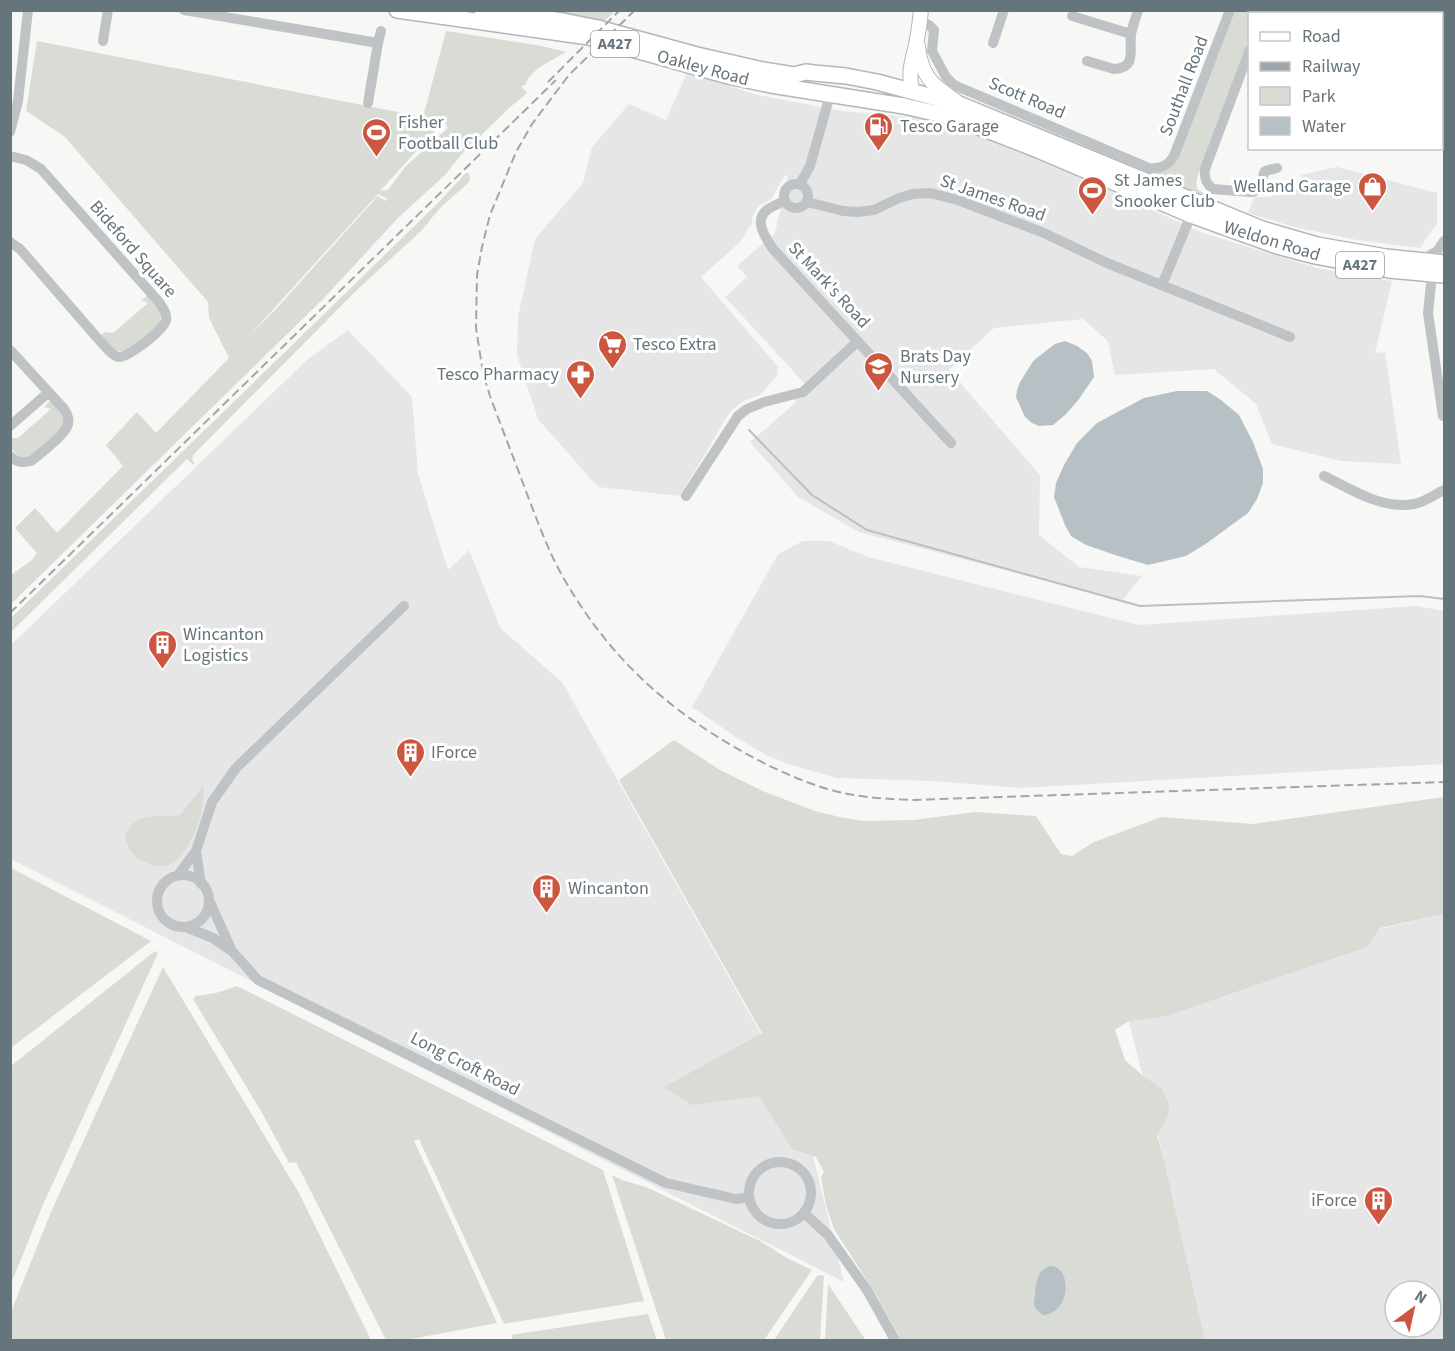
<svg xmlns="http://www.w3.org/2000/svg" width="1455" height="1351" font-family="'Source Sans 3',sans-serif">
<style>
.built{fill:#e5e6e5;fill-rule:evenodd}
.green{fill:#d8dcd5;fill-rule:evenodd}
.water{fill:#b7c1c5}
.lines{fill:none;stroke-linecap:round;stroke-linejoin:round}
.stream{stroke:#b7c1c5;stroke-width:2}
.major-casing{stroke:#b3b7ba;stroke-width:16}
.highway-casing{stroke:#b3b6b9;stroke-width:18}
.minor{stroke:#bfc3c6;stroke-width:10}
.major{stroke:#fff;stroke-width:14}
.highway{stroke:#fff;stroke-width:15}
.rail{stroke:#a0a6aa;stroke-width:2;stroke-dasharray:9 4.5;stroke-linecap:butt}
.labels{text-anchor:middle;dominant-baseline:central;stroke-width:6;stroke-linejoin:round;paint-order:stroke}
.shield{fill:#fff;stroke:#949ea3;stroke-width:1.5}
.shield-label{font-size:16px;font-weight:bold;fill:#66747c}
.street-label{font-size:18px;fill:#66747c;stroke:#fff}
.poi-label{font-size:18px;fill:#66747c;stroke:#fff;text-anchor:start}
</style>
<rect width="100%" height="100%" fill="#f7f7f5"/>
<path class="built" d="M687 73 758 95 842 111 913 117 981 136 1070 173 1203 233 1317 268 1392 281 1375 353 1385 352 1401 464 1341 461 1272 444 1256 404 1214 369 1115 375 1108 341 1083 319 994 328 949 370 1040 475 1039 535 1079 567 1142 576 1122 601 859 532 798 497 750 442 793 405 805 384 725 297 747 277 737 266 775 233 788 176 785 175 771 199 759 206 755 212 752 218V224L747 230 744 237 739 243 701 277 778 367 777 376 760 395 743 401 730 412 680 496 598 487 538 419 517 355 518 317 535 239 583 183 592 147 629 104 666 120Z
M1337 167 1437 193V223L1420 248 1357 240 1294 227 1248 213 1254 197H1272L1271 188 1302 185 1301 175Z
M348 330 412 397 418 474 448 570 469 550 501 629 562 682 800 1103 844 1282 11 859V645L308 359Z
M803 541H829L868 557 1139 625 1417 606 1444 611V764L1021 788 932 781 837 778 788 764 768 756 739 739 692 707 778 554Z
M1444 914V1340H1205L1164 1160 1128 1018 1380 929ZM1395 1291H1431V1327H1395Z"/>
<path class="green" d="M523 11H615L602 23Z
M1234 11H1260L1259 13 1250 14 1249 38 1198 175C1195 188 1195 191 1209 194L1208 200 1174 182 1153 173 1162 170Z
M446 31 542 46 566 52C552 61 529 69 525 86L523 85 521 86 527 93 509 108 461 155 445 175 398 218 323 299 11 604V575L32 560 37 553 15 528 35 508 57 533 123 466 106 445 137 412 156 433 229 358 209 318 208 302 65 137 26 111 37 41 423 117ZM444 121 448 128 405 167 388 190 380 191ZM378 194 388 199 386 201 377 196 375 199 277 308 248 337Z
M466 173H469L470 179 468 183 440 208 421 231 358 289 194 454 192 459 195 464 194 465 187 459 11 632V618L286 351 438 203Z
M148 295C156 305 164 312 159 325 149 333 127 357 114 350 109 347 104 340 100 336L105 332 113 333 147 304V302L141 301Z
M51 400C55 405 64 413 64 420 64 431 37 450 28 457L21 458 11 449 10 438H18L51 409 44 407Z
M674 740 720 770 765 792 818 812 840 817 863 821 914 820 975 812 1036 816 1061 854 1072 856 1094 842 1161 817 1253 824 1444 797V914L1380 928 1367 947 1166 1016 1129 1021 1115 1030 1125 1060 1142 1075 1162 1089 1169 1104 1168 1116 1157 1136 1164 1160 1205 1340H901L877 1296 834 1229 826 1205 821 1177 824 1172 816 1157 792 1149 759 1096 692 1105 664 1087 762 1033 619 780Z
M204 785C203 793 204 801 202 808 199 826 187 856 170 864 162 868 155 866 148 863 134 858 128 851 125 837 127 833 129 827 132 824 144 813 165 817 180 815Z
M11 868 151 941 11 1048Z
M155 951 158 953 42 1207 11 1284V1066Z
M163 967 299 1193 371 1340H11V1312L51 1212Z
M237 986 603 1170 644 1301 504 1324 419 1139 414 1141 448 1214 497 1323 406 1340H386L296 1162 289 1163 261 1111 193 999 196 996 216 993Z
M612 1175 622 1180 646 1187 760 1241 787 1258 812 1270 764 1340H666Z
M821 1275 824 1276 820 1340H774L817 1276Z
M828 1284 865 1339 866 1340H825Z
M648 1314 657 1340H513L511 1335Z"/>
<path class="water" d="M1065 341 1077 346 1087 353 1092 361 1094 377 1079 399 1066 414 1053 425 1039 426 1032 423 1025 417 1016 397 1017 390 1020 382 1034 360 1055 344Z
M1177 391H1207L1221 400 1239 415 1253 442 1263 469V483L1257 499 1248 513 1207 543 1186 556 1148 565 1118 556 1086 545 1071 536 1065 525 1054 497 1056 483 1064 465 1077 443 1097 423 1144 398Z
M1050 1266C1072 1266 1072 1312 1043 1315 1039 1312 1035 1309 1034 1304 1034 1301 1035 1296 1035 1294 1036 1282 1037 1271 1050 1266Z"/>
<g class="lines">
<path class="stream" d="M749 430 812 495 867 530 1140 606 1420 596 1444 599"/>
<defs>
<path id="major" d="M918 46C921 76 932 85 956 101
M912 90C907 70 914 58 917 39 919 29 920 20 921 10"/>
<path id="highway" d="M397 10 589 37 732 77 771 85 904 106 956 118 1038 150 1191 215 1277 246 1315 256 1389 270 1444 275
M482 10 563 21 598 28 697 55 763 70 794 75 806 72 814 73 846 76 877 82 959 104 1262 229 1317 245 1386 257 1444 263"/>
</defs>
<use href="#major" class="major-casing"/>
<use href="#highway" class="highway-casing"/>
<path class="minor" d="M184 10 378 43 368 103
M1438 10 1444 16
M1263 14V10
M1357 14V10
M1072 16 1131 34
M920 20 929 25 934 30 932 51 946 77 954 85 1149 168C1160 169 1168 166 1174 156L1230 10
M103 41 108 10
M378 43 381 31
M993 43 1004 10
M1250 49 1205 169C1204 178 1206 184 1213 189L1252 192C1262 190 1261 179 1265 171L1277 168
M1087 61 1114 69C1137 68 1129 50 1131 35 1132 27 1136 18 1138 10
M10 132 18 101 28 10
M10 156 26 160 41 169 159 302C163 308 167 313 166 320 164 330 128 358 118 357 111 355 105 346 100 341L20 249 10 242
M784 196a12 12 0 1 1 24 0a12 12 0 1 1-24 0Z
M800 184 810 166 830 95
M784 201C779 204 772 206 767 210 753 221 766 238 773 249L951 443
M807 202 843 211 858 212 874 210 899 198 913 194 930 193 958 200 1044 233 1107 263 1290 337
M1420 261 1437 251 1444 241
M1432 274 1428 313 1443 416
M1162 285 1191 215
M10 350 64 409C68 415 70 421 67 427 62 437 40 454 31 461 23 463 17 463 10 456
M10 426 49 392
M1324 476C1351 489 1382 510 1414 504 1425 502 1434 495 1444 490
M686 496 738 416 747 409 764 402 803 392 858 341
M196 851 201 884
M178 875 196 851 212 802 236 768 404 606
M157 901a26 26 0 1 1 52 0a26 26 0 1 1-52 0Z
M209 900 232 951 258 980 666 1183 736 1199 749 1197
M186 927 213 938 232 951
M749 1193a31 31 0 1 1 62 0a31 31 0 1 1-62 0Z
M804 1213 828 1235 867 1290 895 1340"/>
<use href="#major" class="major"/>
<use href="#highway" class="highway"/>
<path class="rail" d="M635 10 569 75 532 124 516 152 490 215 482 247 477 275 476 328 483 373 490 396C502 429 515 461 527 494 538 522 548 551 563 577 608 656 665 708 743 752 776 770 812 787 848 794 869 798 890 799 912 800L1444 782
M548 82 620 10
M10 613 556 80"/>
</g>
<defs>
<symbol id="fuel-pin" viewBox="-11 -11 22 30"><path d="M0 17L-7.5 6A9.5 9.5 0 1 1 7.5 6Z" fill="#cc5740" stroke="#fff"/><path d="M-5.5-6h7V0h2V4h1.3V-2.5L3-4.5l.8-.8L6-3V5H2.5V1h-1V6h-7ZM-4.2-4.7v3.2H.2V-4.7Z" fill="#fff"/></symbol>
<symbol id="stadium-pin" viewBox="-11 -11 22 30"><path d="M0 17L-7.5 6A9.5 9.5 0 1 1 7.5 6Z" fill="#cc5740" stroke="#fff"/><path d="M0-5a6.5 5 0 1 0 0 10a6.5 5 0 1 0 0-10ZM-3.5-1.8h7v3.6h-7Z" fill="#fff"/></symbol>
<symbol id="shop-pin" viewBox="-11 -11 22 30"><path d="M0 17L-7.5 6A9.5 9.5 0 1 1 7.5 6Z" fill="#cc5740" stroke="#fff"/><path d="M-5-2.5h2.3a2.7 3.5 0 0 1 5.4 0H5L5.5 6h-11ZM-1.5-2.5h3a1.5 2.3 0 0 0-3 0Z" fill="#fff"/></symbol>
<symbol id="supermarket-pin" viewBox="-11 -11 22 30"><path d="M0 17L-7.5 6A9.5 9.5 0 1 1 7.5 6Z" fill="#cc5740" stroke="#fff"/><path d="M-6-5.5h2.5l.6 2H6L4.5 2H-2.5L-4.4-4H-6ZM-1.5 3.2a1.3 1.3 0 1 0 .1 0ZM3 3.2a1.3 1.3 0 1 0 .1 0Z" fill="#fff"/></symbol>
<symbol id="school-pin" viewBox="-11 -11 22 30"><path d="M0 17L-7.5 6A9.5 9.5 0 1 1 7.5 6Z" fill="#cc5740" stroke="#fff"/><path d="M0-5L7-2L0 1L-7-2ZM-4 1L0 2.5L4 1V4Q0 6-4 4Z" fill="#fff"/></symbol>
<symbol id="pharmacy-pin" viewBox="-11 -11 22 30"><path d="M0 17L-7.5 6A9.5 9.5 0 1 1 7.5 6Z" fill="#cc5740" stroke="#fff"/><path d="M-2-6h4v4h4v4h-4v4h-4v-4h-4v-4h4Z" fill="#fff"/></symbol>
<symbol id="building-pin" viewBox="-11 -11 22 30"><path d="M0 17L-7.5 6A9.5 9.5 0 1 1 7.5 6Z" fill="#cc5740" stroke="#fff"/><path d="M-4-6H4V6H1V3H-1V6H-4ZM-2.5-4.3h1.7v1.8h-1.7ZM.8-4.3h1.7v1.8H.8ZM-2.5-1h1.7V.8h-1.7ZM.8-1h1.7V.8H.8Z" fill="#fff"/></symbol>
</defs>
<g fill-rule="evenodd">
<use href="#fuel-pin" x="862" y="110" width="33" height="45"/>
<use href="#stadium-pin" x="360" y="116" width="33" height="45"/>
<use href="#shop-pin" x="1356" y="170" width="33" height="45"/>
<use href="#stadium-pin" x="1076" y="174" width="33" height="45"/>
<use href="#supermarket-pin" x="596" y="328" width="33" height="45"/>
<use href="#school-pin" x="862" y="350" width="33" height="45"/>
<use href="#pharmacy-pin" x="564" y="358" width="33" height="45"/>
<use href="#building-pin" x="146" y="628" width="33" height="45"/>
<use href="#building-pin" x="394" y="736" width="33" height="45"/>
<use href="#building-pin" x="530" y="872" width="33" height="45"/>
<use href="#building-pin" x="1362" y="1184" width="33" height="45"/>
</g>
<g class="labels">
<g class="shield">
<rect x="591" y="31" width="48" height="26" rx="4.5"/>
<rect x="1336" y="252" width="48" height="26" rx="4.5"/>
</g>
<g class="shield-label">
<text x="615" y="44">A427</text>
<text x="1360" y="265">A427</text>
</g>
<g class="street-label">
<text transform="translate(703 68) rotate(15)">Oakley Road</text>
<text transform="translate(1184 86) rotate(-69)">Southall Road</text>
<text transform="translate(1027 98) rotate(23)">Scott Road</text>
<text transform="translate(993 198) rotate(19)">St James Road</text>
<text transform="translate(1272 241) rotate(17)">Weldon Road</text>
<text transform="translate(133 249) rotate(49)">Bideford Square</text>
<text transform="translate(829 285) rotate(47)">St Mark's Road</text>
<text transform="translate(465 1064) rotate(27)">Long Croft Road</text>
</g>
<g class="poi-label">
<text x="398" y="122">Fisher<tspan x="398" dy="21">Football Club</tspan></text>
<text x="900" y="126">Tesco Garage</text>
<text x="1114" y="180">St James<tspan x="1114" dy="21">Snooker Club</tspan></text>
<text x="1351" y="186" text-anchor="end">Welland Garage</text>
<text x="633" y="344">Tesco Extra</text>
<text x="900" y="356">Brats Day<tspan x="900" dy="21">Nursery</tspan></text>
<text x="559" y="374" text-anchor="end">Tesco Pharmacy</text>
<text x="183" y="634">Wincanton<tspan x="183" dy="21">Logistics</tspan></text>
<text x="431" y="752">IForce</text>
<text x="568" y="888">Wincanton</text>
<text x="1357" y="1200" text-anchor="end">iForce</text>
</g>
</g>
<rect width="1455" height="1351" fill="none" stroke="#66747c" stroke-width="24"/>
<rect x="1248" y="12" width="195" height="138" fill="#ffffff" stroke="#c2c7cb" stroke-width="1.5"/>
<rect x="1260" y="32" width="30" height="9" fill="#ffffff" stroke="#c2c7cb" stroke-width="1.5"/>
<text x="1302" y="42" font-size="18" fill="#66747c">Road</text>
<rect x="1260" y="62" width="30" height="9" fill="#a0a6aa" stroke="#c2c7cb" stroke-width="1.5"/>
<text x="1302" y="72" font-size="18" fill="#66747c">Railway</text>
<rect x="1260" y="87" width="30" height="18" fill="#d8dcd5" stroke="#c2c7cb" stroke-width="1.5"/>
<text x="1302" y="102" font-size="18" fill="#66747c">Park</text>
<rect x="1260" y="117" width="30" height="18" fill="#b7c1c5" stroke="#c2c7cb" stroke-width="1.5"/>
<text x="1302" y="132" font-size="18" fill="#66747c">Water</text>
<g transform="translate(1413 1309) rotate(33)"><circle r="28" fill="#ffffff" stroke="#c2c7cb" stroke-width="1.5"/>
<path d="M0-4.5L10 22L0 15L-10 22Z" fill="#cc5740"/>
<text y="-9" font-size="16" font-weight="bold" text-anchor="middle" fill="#66747c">N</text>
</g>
</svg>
